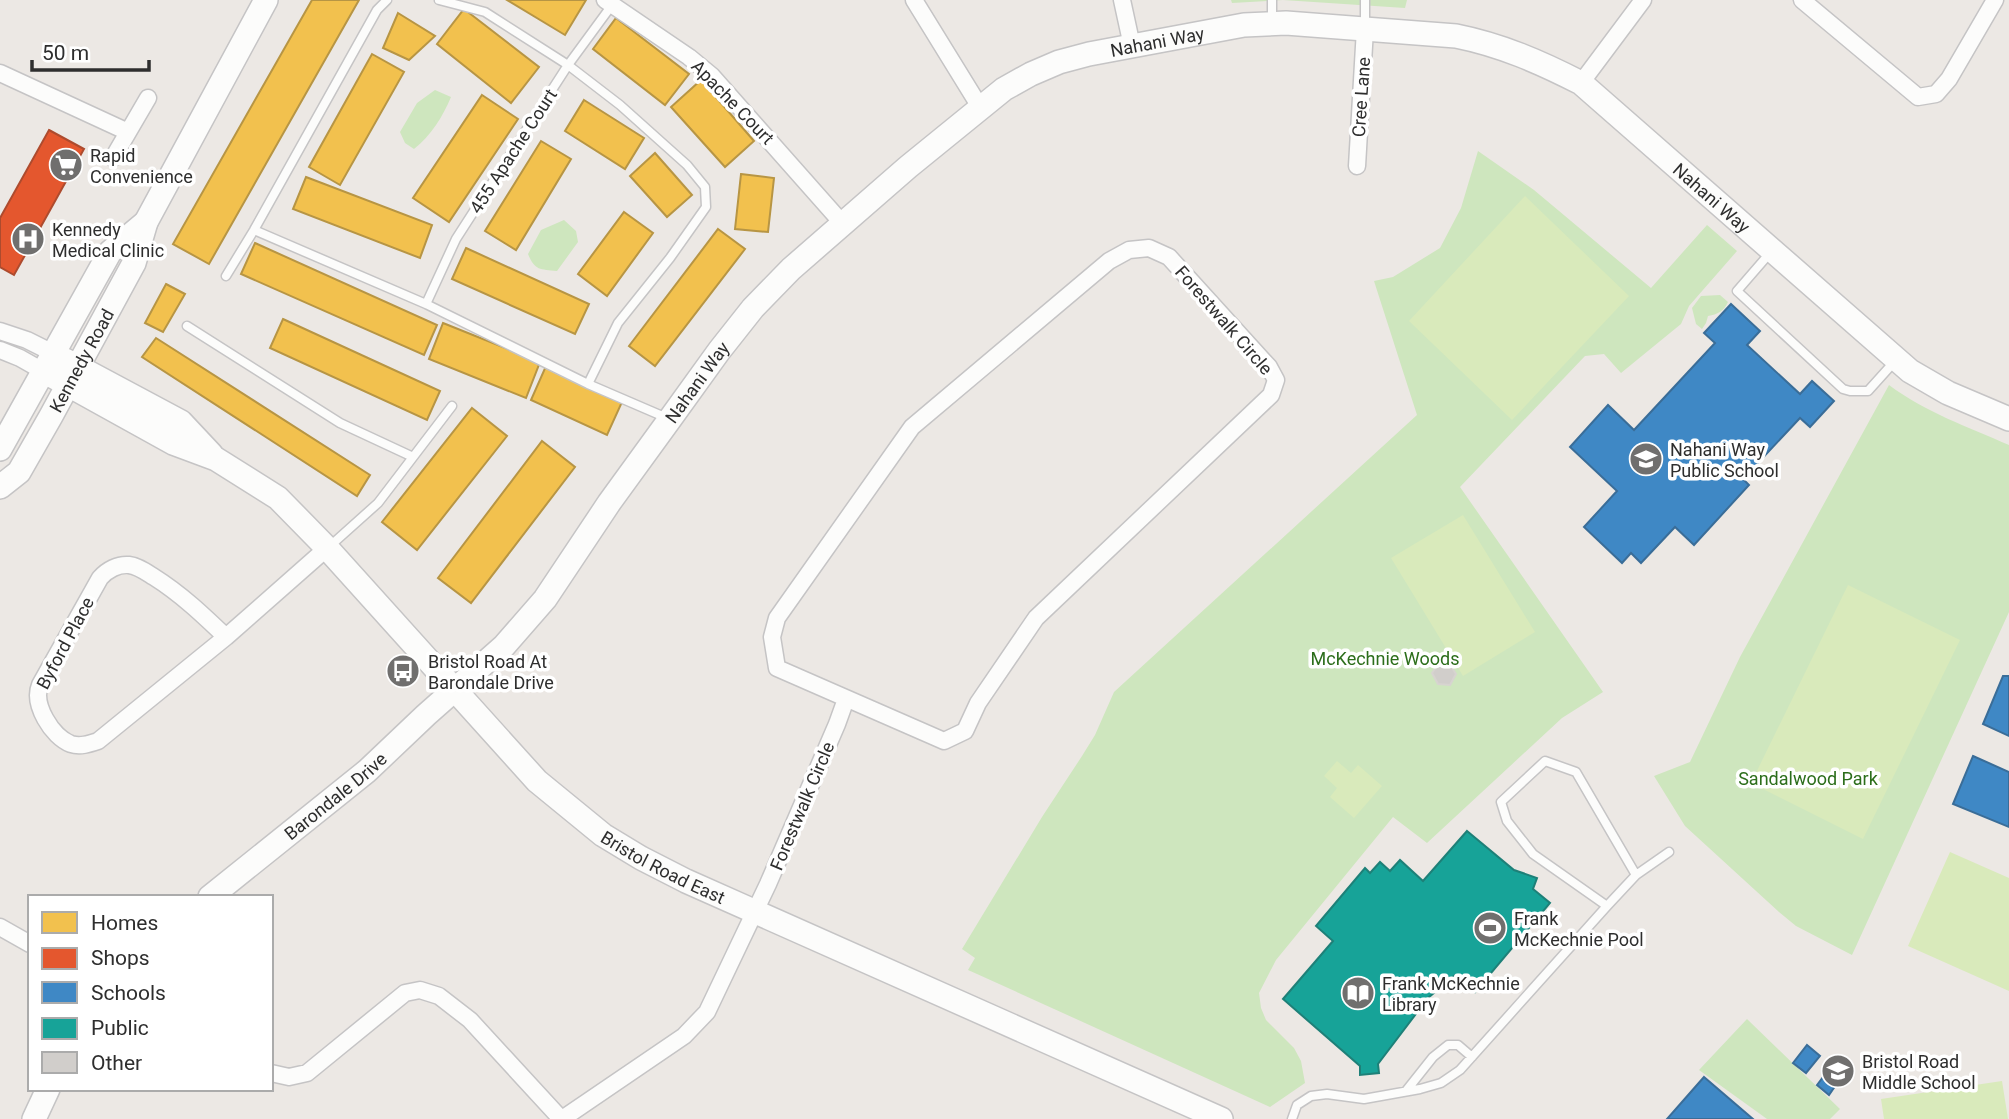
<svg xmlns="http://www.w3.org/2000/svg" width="2009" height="1119" font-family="Roboto,sans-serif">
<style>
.green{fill:#cee6be}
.pitch{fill:#d9eabb}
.homes{fill:#f2c14e;stroke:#b79544;stroke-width:2}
.shops{fill:#e4572e;stroke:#ad4b2e;stroke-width:2}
.schools{fill:#3f88c5;stroke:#3a6d98;stroke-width:2}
.public{fill:#17a398;stroke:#1e8078;stroke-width:2}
.building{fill:#d1cecb;stroke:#d7d4d0;stroke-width:2}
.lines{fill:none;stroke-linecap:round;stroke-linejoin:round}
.lane-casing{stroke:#c5c4c5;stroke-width:11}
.street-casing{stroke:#c5c4c5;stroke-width:19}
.secondary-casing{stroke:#c5c4c5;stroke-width:26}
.lane{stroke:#fcfcfb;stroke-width:8}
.street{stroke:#fcfcfb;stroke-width:16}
.secondary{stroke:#fcfcfb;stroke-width:23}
.labels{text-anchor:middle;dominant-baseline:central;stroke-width:7;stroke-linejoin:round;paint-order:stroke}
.street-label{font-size:18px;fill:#2e2e2e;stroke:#fff}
.poi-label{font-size:18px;fill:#2e2e2e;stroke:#fff;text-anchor:start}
.park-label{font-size:18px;fill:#2c6e1b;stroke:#fff}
</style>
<rect width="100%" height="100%" fill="#ece8e4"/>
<path class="green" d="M1231 0H1407L1405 8 1283 0 1232 3Z
M435 90 451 97C443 116 431 136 414 149L405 143 400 132 417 103Z
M1478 151 1534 190 1651 288 1707 225 1737 251 1689 306 1681 324 1621 373 1604 354 1585 356 1460 487 1603 692 1562 718 1427 843 1393 817 1276 960 1259 993 1261 1008 1266 1020 1294 1048 1301 1061 1305 1083 1270 1107 977 974 968 970 975 958 962 949 1042 817 1082 756 1095 735 1114 692 1417 415 1374 281 1393 277 1440 248 1461 208Z
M564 220 576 231 578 242 557 271C540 269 535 271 528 254L541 230Z
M1720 295 1728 302C1723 312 1718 314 1708 316L1706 323 1702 329 1696 324 1692 308 1701 296Z
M1889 385C1925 412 1968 427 2009 445V612L1852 955 1796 926 1779 912 1685 826 1654 776 1690 762 1740 657Z
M1747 1019 1840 1109 1830 1119H1767L1699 1070Z"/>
<path class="pitch" d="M1525 196 1629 296 1512 420 1409 321Z
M1463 515 1535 632 1463 676 1391 558Z
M1848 585 1960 640 1863 839 1751 783Z
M1337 761 1351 773 1358 765 1382 786 1354 818 1330 797 1337 788 1324 776Z
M1950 852 2009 878V991L1908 946Z
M2002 1081 2008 1119H1884L1881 1099Z"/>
<path class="homes" d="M312 0H359L209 264 173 244Z
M507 0H586L565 35Z
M464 9 539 67 511 103 437 44Z
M398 13 435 36 409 60 383 48Z
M616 18 689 74 665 105 593 49Z
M372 54 404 72 340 185 309 167Z
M701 80 754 141 725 167 671 107Z
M482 95 518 119 449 222 413 198Z
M584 100 644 138 625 169 565 131Z
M541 141 571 159 516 250 485 231Z
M655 153 692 195 667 217 630 176Z
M741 174 774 178 768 232 735 229Z
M306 177 432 225 420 258 293 209Z
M624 212 653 233 607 296 578 274Z
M718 229 745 249 655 366 629 346Z
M255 243 437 325 424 355 241 274Z
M466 248 589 304 575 334 452 279Z
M166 284 185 294 163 332 145 323Z
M283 319 440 391 427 420 270 348Z
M443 323 540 362 526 398 429 359Z
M156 338 370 475 357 496 142 357Z
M546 366 622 402 607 435 531 400Z
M472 408 507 436 417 550 382 522Z
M542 441 575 467 471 603 438 578Z"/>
<path class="shops" d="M49 130 84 149 14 275 0 267V218Z"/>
<path class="schools" d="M1731 304 1760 331 1747 345 1800 394 1812 381 1834 401 1810 427 1800 418 1743 479 1749 485 1694 545 1675 527 1641 563 1631 553 1622 563 1584 527 1617 491 1570 447 1608 405 1634 430 1715 343 1704 333Z
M2003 676H2009V736L1983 724Z
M1973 756 2009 772V827L1953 804Z
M1807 1045 1820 1056 1806 1073 1793 1063Z
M1832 1065 1842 1076 1829 1095 1817 1085Z
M1704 1077 1753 1119H1667Z"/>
<path class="public" d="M1467 831 1514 870 1537 878 1533 889 1550 903 1475 992 1455 975 1428 998 1378 1064 1379 1073 1360 1075V1066L1283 999 1333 941 1316 926 1365 868 1370 873 1380 862 1390 871 1400 860 1423 881Z"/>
<path class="building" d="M1439 663H1449L1456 674 1450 685 1438 684 1432 673Z"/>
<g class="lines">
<defs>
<path id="lane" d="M439 0 485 12 568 65 620 105 687 165 705 187 706 207 670 258 618 323 588 384
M1272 0V20
M1365 0V29
M254 230 426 304 588 384 667 418
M1770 253 1737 291 1843 389 1850 391H1868L1895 361
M226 276 254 230 377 10 387 0
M426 304 456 239 568 65 612 5
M187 326 340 423 413 457
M330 546 378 503 452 406
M1607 906 1533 854 1507 821 1501 802 1545 761 1576 772 1636 875
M1406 1091 1433 1057 1448 1045H1458L1472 1057
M1292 1119 1297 1105 1311 1096 1327 1094 1364 1099 1420 1089 1441 1083 1460 1070 1607 906 1636 875 1669 852"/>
<path id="street" d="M605 0 689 57 712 76 843 224
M914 0 980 107
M1122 0 1132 46
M1802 0 1918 97 1936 94 1949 79 1995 0
M0 73 128 132
M1581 83 1643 0
M113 158 148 98
M1357 166 1365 29
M1149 248 1169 257 1269 367 1276 380 1271 395 1036 618 978 703 965 731 944 741 777 668 772 637 777 618 912 427 1109 261 1129 250Z
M0 331 27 340 53 353
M0 350 20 358 43 371
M226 637C203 615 181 594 154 577 146 572 138 566 129 565 118 564 107 570 100 578L40 685C32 704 52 737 71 744 80 747 89 744 98 741L226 637 327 548
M0 927 30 944
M271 1073 289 1077 307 1073 405 993 420 990 439 996 470 1020 561 1119
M562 1119 684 1036 707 1012 768 884 837 724 846 699"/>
<g id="secondary">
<path d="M65 360 181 422 211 454"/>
<path id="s1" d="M43 371 173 443 216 459 278 498 327 548 537 781 603 835 641 858 686 881 1221 1119"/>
<path d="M0 449 110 252 146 222"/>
<path id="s2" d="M0 487 19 472 51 416 134 263 146 222 266 0"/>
<path id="s3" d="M210 897 367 771 426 715 504 646 545 599 609 503 670 419 719 351 753 308 791 269 908 167 1004 89 1031 74 1059 62 1089 54 1244 25 1286 23 1456 36C1501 45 1540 62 1581 83L1910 371 1948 393 2009 419"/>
<path d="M34 1119 48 1089"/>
</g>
</defs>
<use href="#lane" class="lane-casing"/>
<use href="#street" class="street-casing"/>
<use href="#secondary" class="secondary-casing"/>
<use href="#lane" class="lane"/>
<use href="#street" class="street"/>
<use href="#secondary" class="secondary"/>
</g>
<defs>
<symbol id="supermarket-disc" viewBox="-11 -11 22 22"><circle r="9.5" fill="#706f6e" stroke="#fff"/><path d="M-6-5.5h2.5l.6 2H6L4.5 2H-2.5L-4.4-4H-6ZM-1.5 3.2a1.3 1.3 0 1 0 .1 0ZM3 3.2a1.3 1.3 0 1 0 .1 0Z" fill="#fff"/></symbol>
<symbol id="hospital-disc" viewBox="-11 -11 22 22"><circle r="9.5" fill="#706f6e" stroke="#fff"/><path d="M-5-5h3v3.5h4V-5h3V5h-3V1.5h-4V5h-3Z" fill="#fff"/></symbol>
<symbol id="school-disc" viewBox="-11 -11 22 22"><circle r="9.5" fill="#706f6e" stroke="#fff"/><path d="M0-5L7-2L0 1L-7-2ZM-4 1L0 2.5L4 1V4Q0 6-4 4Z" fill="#fff"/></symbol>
<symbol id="bus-disc" viewBox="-11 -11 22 22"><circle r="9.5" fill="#706f6e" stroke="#fff"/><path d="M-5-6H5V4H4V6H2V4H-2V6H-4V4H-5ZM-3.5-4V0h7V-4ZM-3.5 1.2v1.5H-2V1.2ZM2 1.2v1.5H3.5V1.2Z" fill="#fff"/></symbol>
<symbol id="stadium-disc" viewBox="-11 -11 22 22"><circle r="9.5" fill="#706f6e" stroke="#fff"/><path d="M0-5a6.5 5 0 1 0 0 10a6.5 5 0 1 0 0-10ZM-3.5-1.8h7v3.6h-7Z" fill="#fff"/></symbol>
<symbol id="library-disc" viewBox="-11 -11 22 22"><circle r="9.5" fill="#706f6e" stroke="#fff"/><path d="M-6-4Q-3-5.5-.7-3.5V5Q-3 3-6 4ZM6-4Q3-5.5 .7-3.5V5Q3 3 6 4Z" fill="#fff"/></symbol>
</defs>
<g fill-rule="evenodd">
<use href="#supermarket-disc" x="47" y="146" width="38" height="38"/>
<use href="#hospital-disc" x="9" y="220" width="38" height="38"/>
<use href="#school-disc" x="1627" y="440" width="38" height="38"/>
<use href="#bus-disc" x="384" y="652" width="38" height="38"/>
<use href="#stadium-disc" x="1471" y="909" width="38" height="38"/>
<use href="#library-disc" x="1339" y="974" width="38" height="38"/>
<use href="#school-disc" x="1819" y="1052" width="38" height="38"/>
</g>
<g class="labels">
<g class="street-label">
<text stroke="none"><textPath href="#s3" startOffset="1302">Nahani Way</textPath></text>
<text transform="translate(1361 97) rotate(-86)">Cree Lane</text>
<text transform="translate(733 102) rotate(46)">Apache Court</text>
<text transform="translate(513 151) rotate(-57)">455 Apache Court</text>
<text stroke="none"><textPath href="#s3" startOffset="1911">Nahani Way</textPath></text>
<text transform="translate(1224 320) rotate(49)">Forestwalk Circle</text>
<text stroke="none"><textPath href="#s2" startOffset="152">Kennedy Road</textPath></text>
<text stroke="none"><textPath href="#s3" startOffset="714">Nahani Way</textPath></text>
<text transform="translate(65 643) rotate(-62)">Byford Place</text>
<text stroke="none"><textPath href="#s3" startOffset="161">Barondale Drive</textPath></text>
<text transform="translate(802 806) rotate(-67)">Forestwalk Circle</text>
<text stroke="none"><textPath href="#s1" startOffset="805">Bristol Road East</textPath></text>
</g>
<g class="poi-label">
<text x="90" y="155">Rapid<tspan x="90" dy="21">Convenience</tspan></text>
<text x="52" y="229">Kennedy<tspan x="52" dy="21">Medical Clinic</tspan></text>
<text x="1670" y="449">Nahani Way<tspan x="1670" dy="21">Public School</tspan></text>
<text x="428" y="661">Bristol Road At<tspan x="428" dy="21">Barondale Drive</tspan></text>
<text x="1514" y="918">Frank<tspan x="1514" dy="21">McKechnie Pool</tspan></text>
<text x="1382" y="983">Frank McKechnie<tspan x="1382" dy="21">Library</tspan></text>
<text x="1862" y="1061">Bristol Road<tspan x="1862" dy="21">Middle School</tspan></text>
</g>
<g class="park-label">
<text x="1385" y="658">McKechnie Woods</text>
<text x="1808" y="778">Sandalwood Park</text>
</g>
</g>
<rect x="28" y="895" width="245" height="196" fill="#ffffff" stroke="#ababab" stroke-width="2"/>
<rect x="42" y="912" width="35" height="21" fill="#f2c14e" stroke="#ababab" stroke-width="2"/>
<text x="91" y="930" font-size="21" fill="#2e2e2e">Homes</text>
<rect x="42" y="948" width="35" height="21" fill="#e4572e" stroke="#ababab" stroke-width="2"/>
<text x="91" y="965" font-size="21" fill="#2e2e2e">Shops</text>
<rect x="42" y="982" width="35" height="21" fill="#3f88c5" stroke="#ababab" stroke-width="2"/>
<text x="91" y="1000" font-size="21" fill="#2e2e2e">Schools</text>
<rect x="42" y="1018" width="35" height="21" fill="#17a398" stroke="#ababab" stroke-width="2"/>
<text x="91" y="1035" font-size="21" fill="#2e2e2e">Public</text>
<rect x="42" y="1052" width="35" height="21" fill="#d1cecb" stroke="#ababab" stroke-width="2"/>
<text x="91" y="1070" font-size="21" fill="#2e2e2e">Other</text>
<path d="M32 60v10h117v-10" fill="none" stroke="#2e2e2e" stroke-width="3.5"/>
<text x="42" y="60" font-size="21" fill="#2e2e2e" stroke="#ffffff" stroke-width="5" paint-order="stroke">50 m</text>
</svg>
